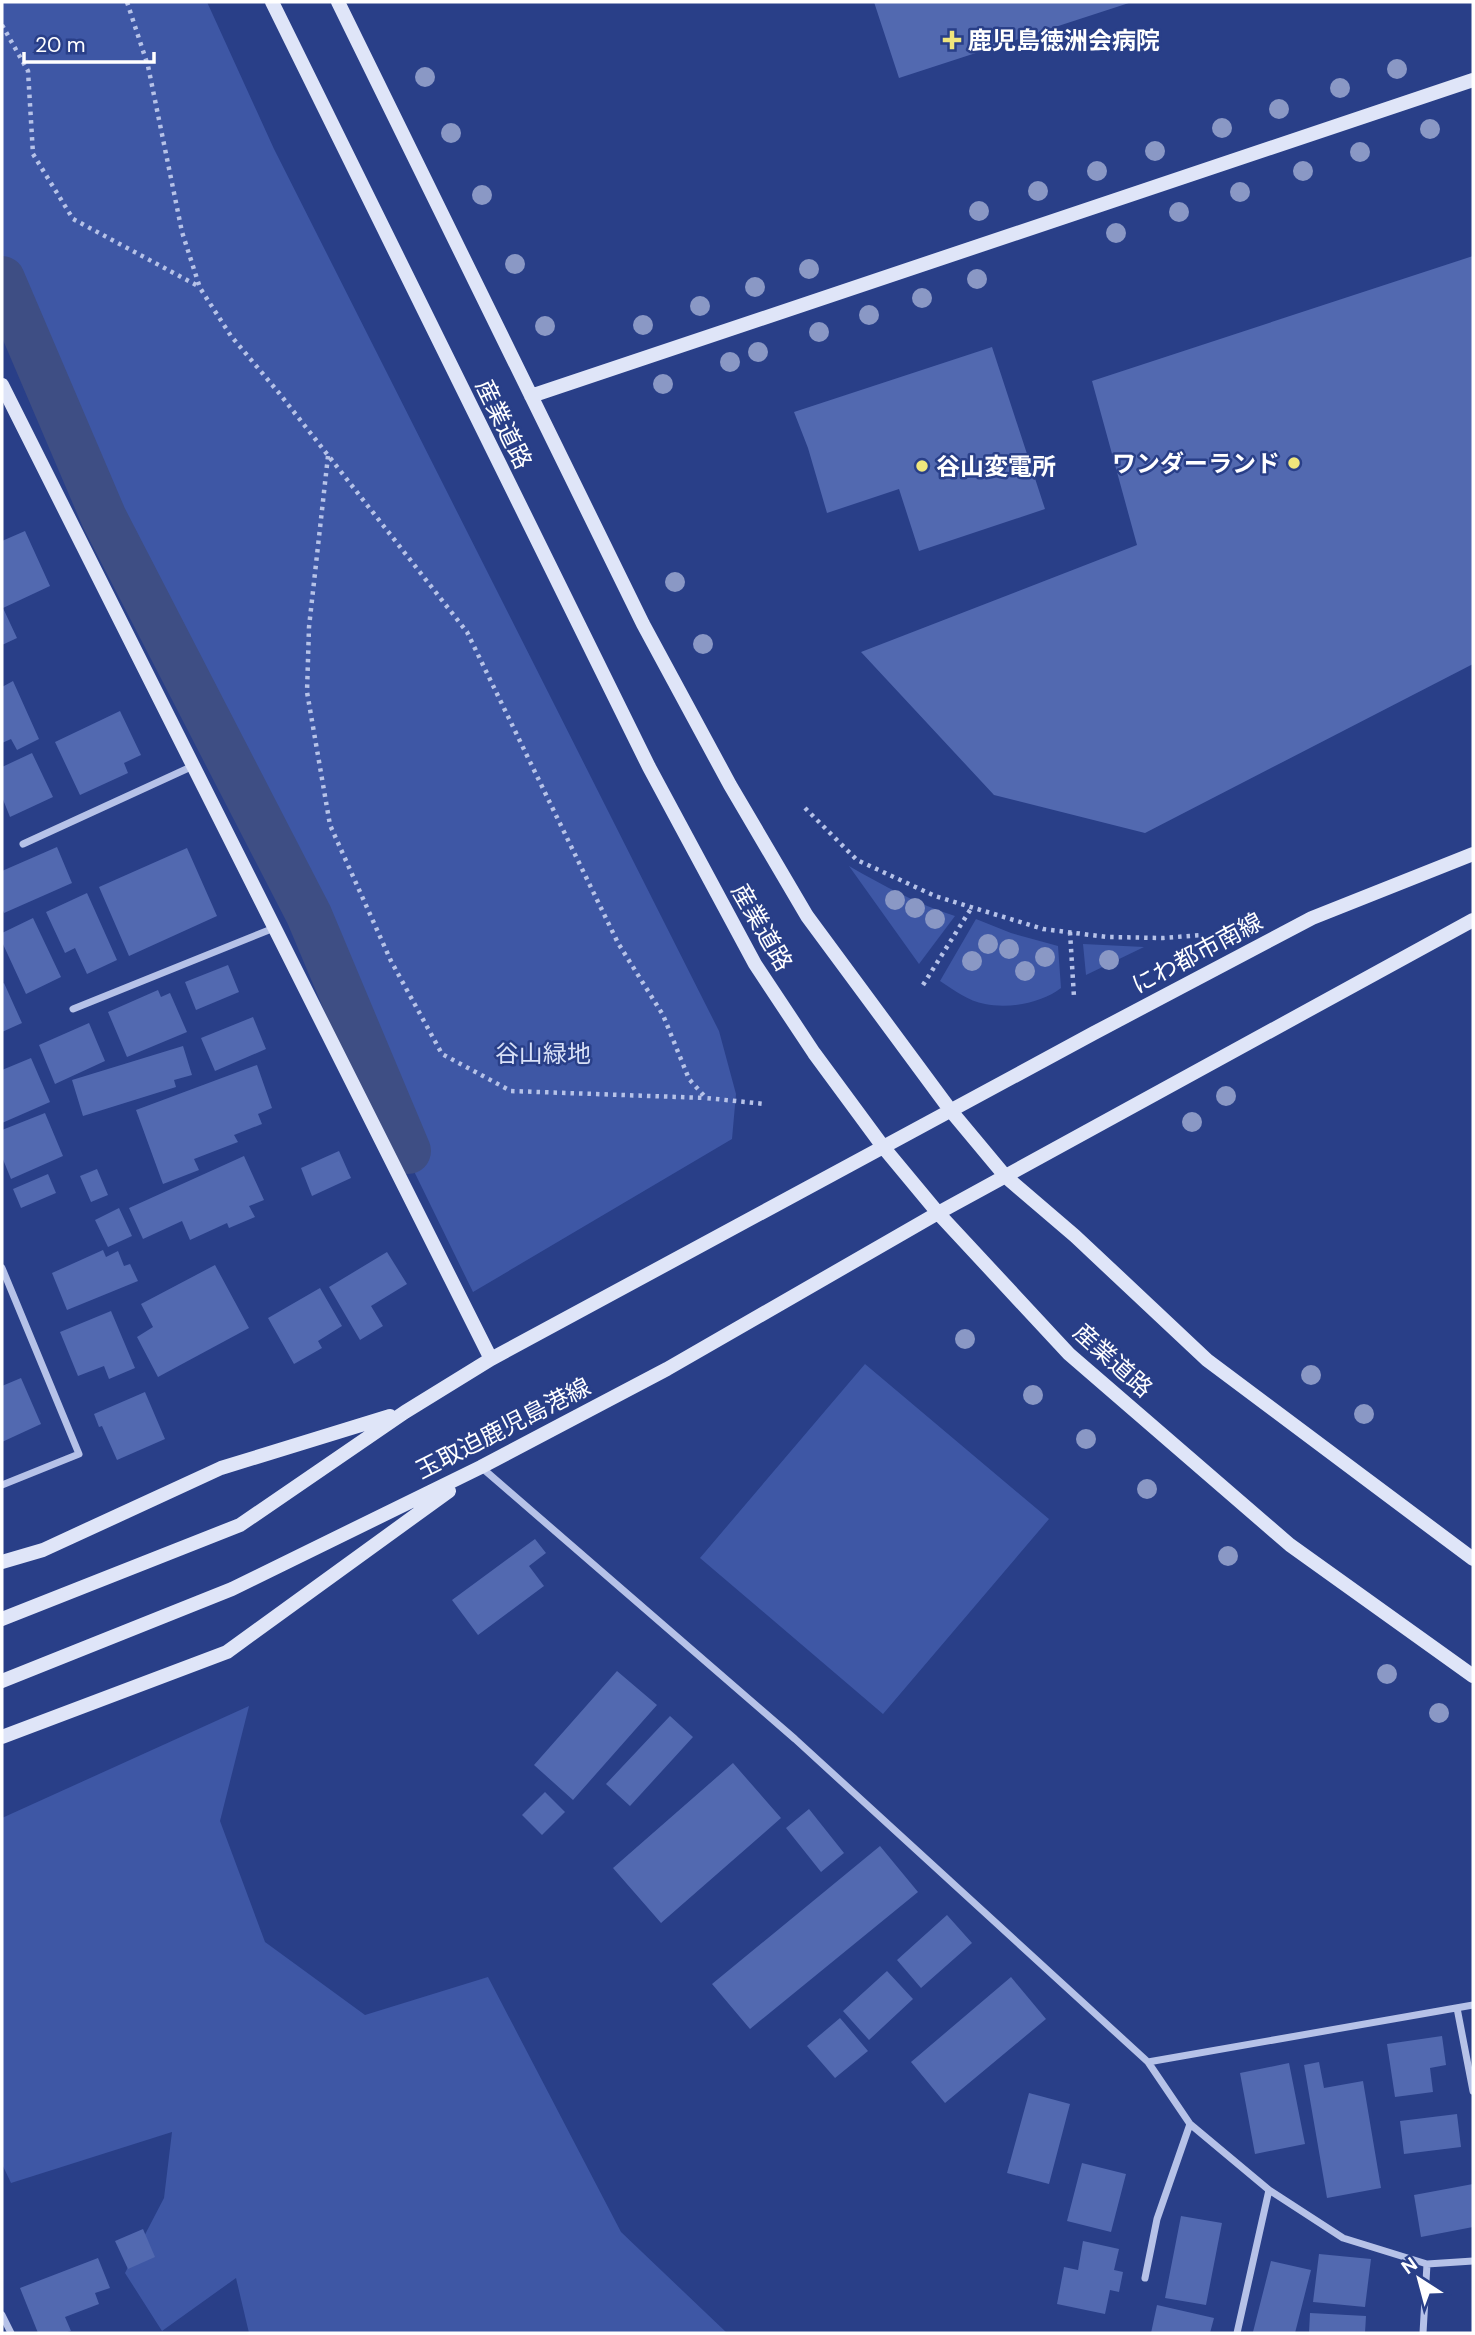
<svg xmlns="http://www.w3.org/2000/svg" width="1475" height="2335" font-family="'DM Sans','Noto Sans JP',sans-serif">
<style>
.green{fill:#3e57a5}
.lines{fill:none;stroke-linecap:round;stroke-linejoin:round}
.canal{stroke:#3e4e84;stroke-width:46}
.building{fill:#5269b0}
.path{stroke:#b6c2e8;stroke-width:4.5;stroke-dasharray:3.5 5;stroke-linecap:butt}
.street{stroke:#b6c2e8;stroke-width:7}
.secondary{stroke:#dfe5f8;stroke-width:14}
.tree{fill:#8a98c5}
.poi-dot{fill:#f0e67c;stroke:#293f88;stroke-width:2.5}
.labels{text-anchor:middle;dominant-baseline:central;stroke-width:5;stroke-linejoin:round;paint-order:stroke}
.poi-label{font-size:24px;font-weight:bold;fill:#fff;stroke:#293f88;text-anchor:start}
.street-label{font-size:24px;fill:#fff;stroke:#293f88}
.park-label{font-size:24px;fill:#d9e1f7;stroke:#293f88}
</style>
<rect width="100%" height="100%" fill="#293f88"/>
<path class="green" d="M2 2H207L274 149 719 1031 736 1094 732 1139 473 1292 2 328Z
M849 866C884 886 917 904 955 916L919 964Z
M976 919 1011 933 1058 946 1061 988C1042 1003 1009 1009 985 1004 968 1001 954 990 940 981Z
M1083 944 1144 947 1086 975Z
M865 1364 1049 1519 883 1714 700 1558Z
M249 1706 220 1821 265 1942 365 2015 488 1977 621 2232 727 2333H249L236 2278 162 2331 125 2273 164 2198 172 2132 11 2183 2 2164V1818Z"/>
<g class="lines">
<path class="canal" d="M2 279 104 518 309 915 408 1151"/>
</g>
<path class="building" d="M874 2H1132L899 78Z
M1473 256V664L1145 833 994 795 861 652 1137 545 1092 381Z
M992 347 1045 509 919 551 899 489 827 513 808 448 794 412Z
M25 531 50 586 3 608 17 638 2 645V541Z
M13 681 39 739 17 750 11 739 2 743V687Z
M120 711 141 755 124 763 128 773 80 795 55 742Z
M32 753 53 797 10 817 2 797V767Z
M57 847 72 883 4 913 2 908V871Z
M187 848 217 916 129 956 99 887Z
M87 893 117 960 87 974 75 948 65 953 46 912Z
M33 918 61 977 26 994 2 942V933Z
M228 965 239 992 196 1010 185 982Z
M4 983 22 1023 2 1032V984Z
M158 990 161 997 170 993 187 1032 127 1057 108 1012Z
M253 1017 266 1049 215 1071 201 1038Z
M89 1023 105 1061 55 1084 39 1045Z
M183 1046 192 1075 174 1080 176 1087 83 1116 72 1080Z
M31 1058 50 1102 2 1123V1070Z
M257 1065 272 1108 258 1114 262 1124 234 1135 238 1142 194 1159 199 1170 163 1184 136 1110Z
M45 1113 63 1156 11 1179 2 1157V1130Z
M339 1151 351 1178 312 1196 301 1168Z
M244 1156 264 1200 249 1206 255 1217 229 1228 227 1223 190 1240 182 1221 143 1239 129 1208Z
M97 1169 108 1195 91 1202 80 1176Z
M48 1174 56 1193 21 1208 13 1189Z
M119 1208 132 1236 108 1247 95 1220Z
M103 1250 106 1257 118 1251 124 1266 130 1264 138 1281 67 1310 52 1273Z
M387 1252 407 1284 371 1306 383 1326 360 1340 329 1287Z
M215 1265 249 1328 158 1377 137 1337 153 1327 141 1304Z
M320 1288 342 1326 318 1341 322 1348 294 1364 268 1318Z
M111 1311 135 1368 109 1379 104 1366 78 1376 60 1332Z
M21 1378 41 1424 2 1442V1386Z
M145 1392 165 1439 117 1460 102 1426 99 1427 94 1414Z
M535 1539 546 1553 529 1566 544 1586 478 1635 452 1600Z
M617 1671 657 1705 573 1800 534 1765Z
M670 1716 693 1737 630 1806 606 1784Z
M733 1763 781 1818 661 1923 613 1868Z
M545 1792 565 1812 542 1835 522 1815Z
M809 1809 844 1853 821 1872 786 1828Z
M880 1846 918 1892 750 2029 712 1984Z
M947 1915 972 1943 921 1988 897 1960Z
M887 1971 913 1999 869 2040 843 2011Z
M1011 1977 1046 2019 945 2103 911 2062Z
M840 2018 868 2051 835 2078 807 2046Z
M1442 2036 1446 2065 1430 2068 1433 2092 1395 2097 1387 2044Z
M1319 2062 1324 2088 1363 2081 1381 2188 1327 2198 1304 2065Z
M1289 2063 1305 2144 1255 2154 1240 2073Z
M1029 2093 1070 2104 1049 2184 1007 2173Z
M1457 2114 1461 2147 1404 2154 1400 2121Z
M1082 2163 1126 2174 1111 2232 1067 2221Z
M1473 2184V2227L1421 2237 1414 2195Z
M1181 2216 1222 2223 1206 2305 1165 2298Z
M143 2229 155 2257 128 2269 115 2241Z
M1083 2241 1119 2249 1114 2270 1123 2272 1119 2292 1110 2290 1105 2314 1057 2304 1064 2267 1078 2270Z
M1319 2254 1371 2259 1365 2307 1313 2302Z
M98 2258 110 2288 95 2293 99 2304 65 2317 71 2331 64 2333H38L20 2288Z
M1271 2261 1311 2270 1295 2333 1253 2332Z
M1157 2305 1214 2318 1210 2333H1151Z
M1310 2313 1366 2316 1365 2333H1309Z"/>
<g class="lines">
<path class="path" d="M127 2 148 66 182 232 200 288 231 336 279 393 467 632 618 943 663 1015 689 1079 706 1098 765 1104
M2 25 28 71 33 154 73 219 200 287
M328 456 309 627 307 692 330 825 391 961 442 1054 511 1091 706 1098
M805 808 857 860 935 896 1043 929 1107 937 1163 938 1203 935
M1070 932 1074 997
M923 985 972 907"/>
<path class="street" d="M23 844 193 766
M73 1009 274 928
M2 1268 79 1454 2 1485
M481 1467 795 1739 1148 2062 1473 2005
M1457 2008 1473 2091
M1148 2062 1190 2124 1269 2190 1343 2238 1427 2264 1473 2261
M1145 2278 1157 2219 1190 2124
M2 2315 11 2333
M1237 2333 1269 2190
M1423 2333 1427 2264"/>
<path class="secondary" d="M272 2 649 767 755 964 814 1053 884 1148 938 1213 1069 1354 1290 1545 1473 1676
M338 2 643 624 730 785 807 916 951 1111 1006 1177 1075 1236 1207 1360 1473 1559
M2 385 491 1359
M531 396 1473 80
M2 1562 43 1550 221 1468 390 1416
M2 1619 240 1525 405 1412 491 1359 1094 1033 1312 918 1473 854
M2 1681 232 1589 481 1467 667 1369 938 1213 1473 920
M2 1737 227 1652 449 1491"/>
</g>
<g class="tree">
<circle cx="1397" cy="69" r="10"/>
<circle cx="425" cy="77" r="10"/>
<circle cx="1340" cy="88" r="10"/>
<circle cx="1279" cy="109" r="10"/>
<circle cx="1222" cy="128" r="10"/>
<circle cx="1430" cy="129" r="10"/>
<circle cx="451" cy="133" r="10"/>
<circle cx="1155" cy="151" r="10"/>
<circle cx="1360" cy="152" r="10"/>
<circle cx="1097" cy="171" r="10"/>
<circle cx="1303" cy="171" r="10"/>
<circle cx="1038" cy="191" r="10"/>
<circle cx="1240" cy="192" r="10"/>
<circle cx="482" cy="195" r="10"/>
<circle cx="979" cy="211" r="10"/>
<circle cx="1179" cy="212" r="10"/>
<circle cx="1116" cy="233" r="10"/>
<circle cx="515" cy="264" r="10"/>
<circle cx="809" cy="269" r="10"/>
<circle cx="977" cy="279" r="10"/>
<circle cx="755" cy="287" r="10"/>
<circle cx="922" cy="298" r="10"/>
<circle cx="700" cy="306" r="10"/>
<circle cx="869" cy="315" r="10"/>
<circle cx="643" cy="325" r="10"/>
<circle cx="545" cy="326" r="10"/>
<circle cx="819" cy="332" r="10"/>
<circle cx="758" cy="352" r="10"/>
<circle cx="730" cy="362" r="10"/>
<circle cx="663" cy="384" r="10"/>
<circle cx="675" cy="582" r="10"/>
<circle cx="703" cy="644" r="10"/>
<circle cx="895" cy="900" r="10"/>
<circle cx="915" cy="908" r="10"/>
<circle cx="935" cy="919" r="10"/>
<circle cx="988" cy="944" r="10"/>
<circle cx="1009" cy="949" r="10"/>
<circle cx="1045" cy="957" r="10"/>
<circle cx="1109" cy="960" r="10"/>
<circle cx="972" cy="961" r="10"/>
<circle cx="1025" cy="971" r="10"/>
<circle cx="1226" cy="1096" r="10"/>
<circle cx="1192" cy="1122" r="10"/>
<circle cx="965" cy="1339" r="10"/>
<circle cx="1311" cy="1375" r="10"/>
<circle cx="1033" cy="1395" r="10"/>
<circle cx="1364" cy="1414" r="10"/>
<circle cx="1086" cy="1439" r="10"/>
<circle cx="1147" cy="1489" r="10"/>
<circle cx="1228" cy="1556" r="10"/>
<circle cx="1387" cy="1674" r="10"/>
<circle cx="1439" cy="1713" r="10"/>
</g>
<g class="poi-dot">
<path d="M948.5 29.5h7v7h7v7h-7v7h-7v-7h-7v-7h7z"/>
<circle cx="1294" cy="463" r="7"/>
<circle cx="922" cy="466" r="7"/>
</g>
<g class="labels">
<g class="poi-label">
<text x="968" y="40">鹿児島徳洲会病院</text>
<text x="1280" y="463" text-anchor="end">ワンダーランド</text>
<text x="936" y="466">谷山変電所</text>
</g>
<g class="street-label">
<text transform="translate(504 424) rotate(64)">産業道路</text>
<text transform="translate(762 927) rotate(60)">産業道路</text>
<text transform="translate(1197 953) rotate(-28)">にわ都市南線</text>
<text transform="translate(1113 1360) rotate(42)">産業道路</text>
<text transform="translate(503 1428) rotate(-27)">玉取迫鹿児島港線</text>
</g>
<g class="park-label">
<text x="543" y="1053">谷山緑地</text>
</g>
</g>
<rect width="1475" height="2335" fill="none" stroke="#ffffff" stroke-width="7"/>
<g transform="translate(1419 2279) rotate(324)" stroke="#293f88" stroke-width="5" paint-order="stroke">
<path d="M0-5L12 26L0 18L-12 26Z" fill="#ffffff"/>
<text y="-10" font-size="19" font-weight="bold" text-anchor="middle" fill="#ffffff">N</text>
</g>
<path d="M24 52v10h130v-10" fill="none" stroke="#ffffff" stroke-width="3.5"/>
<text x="35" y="52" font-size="21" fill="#ffffff" stroke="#293f88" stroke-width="5" paint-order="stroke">20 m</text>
</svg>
